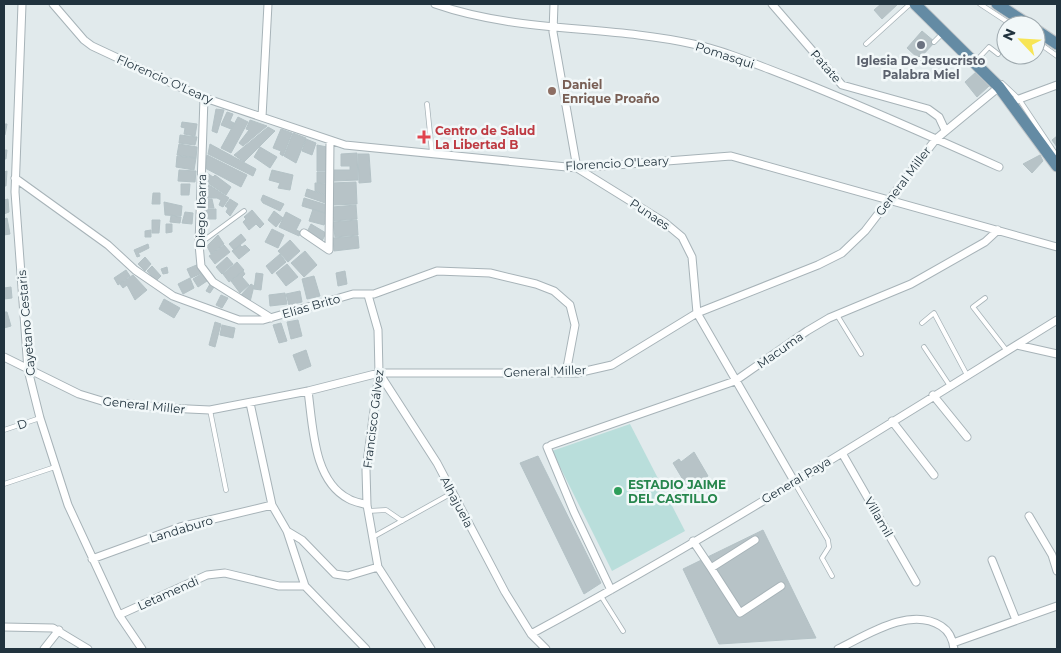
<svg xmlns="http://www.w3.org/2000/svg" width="1061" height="653" font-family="Montserrat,sans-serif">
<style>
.green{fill:#b9dedb}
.building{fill:#b7c3c7;stroke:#b4c2c6}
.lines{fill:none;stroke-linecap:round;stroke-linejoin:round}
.lane-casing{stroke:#a7b3b8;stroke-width:5.5}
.street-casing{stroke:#a7b3b8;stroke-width:9}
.primary-casing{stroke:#c1c6c9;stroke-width:13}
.lane{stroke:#fff;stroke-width:4}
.street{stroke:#fff;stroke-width:7}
.primary{stroke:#648ba4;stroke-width:11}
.worship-dot{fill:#6b7280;stroke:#f2f8f9;stroke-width:2}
.education-dot{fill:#8d6e63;stroke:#f2f8f9;stroke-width:2}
.health-dot{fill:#e0444e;stroke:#f2f8f9;stroke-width:2}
.leisure-dot{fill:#2e9e5b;stroke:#f2f8f9;stroke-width:2}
.labels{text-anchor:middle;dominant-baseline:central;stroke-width:5;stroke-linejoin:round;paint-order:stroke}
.street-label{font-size:12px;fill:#21333e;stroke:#f2f8f9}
.worship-label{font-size:12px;font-weight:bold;fill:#5b616d;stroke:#f2f8f9}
.education-label{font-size:12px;font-weight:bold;fill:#785e54;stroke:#f2f8f9;text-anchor:start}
.health-label{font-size:12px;font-weight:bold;fill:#be3a42;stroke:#f2f8f9;text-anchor:start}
.leisure-label{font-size:12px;font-weight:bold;fill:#27864d;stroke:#f2f8f9;text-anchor:start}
</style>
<rect width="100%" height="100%" fill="#e1eaec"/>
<path class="green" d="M630 424 685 531 612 571 552 451Z"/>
<path class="building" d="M881 4H898L882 19 874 10Z
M922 31 935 42 919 59 907 48Z
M977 71 989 86 977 97 965 82Z
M216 109 224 110 217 133 212 131Z
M227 112 233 114 230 121 234 123 231 129 221 125Z
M238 117 248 122 231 153 221 148Z
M250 120 267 126 243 146 239 143 249 130 246 129Z
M182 122 197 124 195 136 184 134 185 128 181 127Z
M4 124H7L5 135H4Z
M268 127 275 131 244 162 234 155Z
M281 129 292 133 283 156 280 154 281 151 273 148Z
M293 133 306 138 296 163 284 156Z
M180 135 197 137 195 145 179 143Z
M1057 136V147L1052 140Z
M306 139 316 143 312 155 302 151Z
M179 144 197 147 196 158 177 155Z
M210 144 256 169 253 176 208 154Z
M317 145 327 147 328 171H317Z
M260 147 277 157 270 168 254 157Z
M4 150H7L6 159H4Z
M357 153 358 180 334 181V170H350V166H341V154Z
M358 154H369L371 182 359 183Z
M207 155 247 175 241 187 205 168Z
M1040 155 1043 161 1032 173 1023 164Z
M177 156 196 158 194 170 176 167Z
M179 170 196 171 195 182 178 181Z
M272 170 293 175 290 190 278 188 280 183 269 180Z
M7 171 6 186H4V172Z
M317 172H328L327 183H317Z
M207 173 213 177 215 175 231 187 226 195 205 181Z
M356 182 357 204 333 205 332 183Z
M206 183 229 198 223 207 219 205 221 200 217 198H205Z
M315 183 327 184V195L315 191Z
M181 184H190L189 195H181Z
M307 189 328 196V204L305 196Z
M153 193H160V204H152Z
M263 195 284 204 280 211 263 203 261 200Z
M304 198 327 205 325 213 302 206Z
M8 199 9 212 4 214V200Z
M205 199H212L214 208H205Z
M230 199 238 204 230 216 226 212 228 208 225 206Z
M164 202 182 206 181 216 165 215Z
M356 205 357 219 334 221 332 207Z
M206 209H216V219H205Z
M313 209 328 214 324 225 309 221Z
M252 210 264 224 260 228 256 224 249 230 243 222 246 219 244 217Z
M274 211 283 218 276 227 268 220Z
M185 212 193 213 192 224 182 223Z
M286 212 301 220 296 230 301 232 299 236 279 227Z
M171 216 181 217 180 223 170 222Z
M7 218 10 234 4 235V219Z
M152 220H160L159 233H152Z
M357 220 358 235 335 237 333 222Z
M166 224H172V232L166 233Z
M311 224 326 233 322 241 307 232Z
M272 229 284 235 278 248 265 242Z
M151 230V237H145V231Z
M241 234 246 240 234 250 229 244Z
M218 235 224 244 211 254 207 246Z
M358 236 359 248 334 251 333 238Z
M290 240 300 251 288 262 278 251Z
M148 244 149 248 139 253 137 251 140 256 137 257 134 250Z
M224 245 230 252 215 264 209 256Z
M240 245 242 247 245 245 250 250 239 259 232 251Z
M305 251 317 265 304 277 291 263Z
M280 254 286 262 272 274 266 266Z
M145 257 151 264 145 271 138 264Z
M227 257 233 264 222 274 216 267Z
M237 262 244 270 229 282 223 274Z
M199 264 202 273 191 278 187 269Z
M287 264 298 277 286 286 276 273Z
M152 266 161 276 156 281 147 271Z
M167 267 168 273 163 274 161 269Z
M126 270 130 276 118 285 114 278Z
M243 271 245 274 242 277 249 285 240 293 231 281Z
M345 271 347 284 338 286 336 273Z
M203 273 207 281 198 287 193 279Z
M256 273 263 274 261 290 254 289Z
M133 275 147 290 135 300 127 285 123 288 120 284Z
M314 276 320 296 307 299 302 279Z
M190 278 194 288 183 294 178 284Z
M210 284 214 287 210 293 206 291Z
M251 284 254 286 250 302 241 295Z
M11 287 12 298 4 299V288Z
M300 291 302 302 289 305 286 294Z
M285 293 287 304 270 306 269 295Z
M221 295 228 298 222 308 216 305Z
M164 299 180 308 174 318 159 309Z
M4 312H7L11 326 4 328Z
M298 320 302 336 291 339 287 322Z
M215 322 221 324 215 347 209 345Z
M281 323 287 341 279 343 273 325Z
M222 325 235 328 233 338 220 335Z
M306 350 311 366 299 371 293 355Z
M694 452 708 476 688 488 673 463 679 459 681 462Z
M538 456 601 583 584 594 520 463Z
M763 530 816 638 719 644 683 569Z"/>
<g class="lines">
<defs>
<path id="lane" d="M980 4 1012 25
M1036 41 1057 56
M934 42 942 34
M866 44 910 4
M916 61 919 59
M976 61 989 47 998 54
M1002 83 1019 99 1057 156
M427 104 432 153
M199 244 244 211
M985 298 973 307 1007 351
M837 315 861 354
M922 323 934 313 967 375
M924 347 950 386
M210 410 226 490
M4 430 40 418
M794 482 828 540 829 547 822 558 832 576
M4 484 55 467
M368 511 386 510 402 521
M373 537 452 493
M601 596 623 631"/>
<path id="street" d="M22 4 15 192 28 370 40 418 68 505 119 615 142 649
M53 4 84 40 92 46 199 96 345 145 577 168 731 156 1057 247
M435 4C518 33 607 25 693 44 729 52 762 67 797 80 865 107 932 137 999 167
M554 4 553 32 577 168 664 222 682 237 692 257 697 313 794 481
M772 4 842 85 928 109 939 117 945 130
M204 98 199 244 201 266 213 282 271 318
M1011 102 1057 85
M262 117 268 4
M15 178 108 245 135 270 173 296 239 320H263L353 294H374L437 271 490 273 536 284 554 291 570 305 575 325 566 373
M304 233 329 250 330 140
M368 295 378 330 379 373 366 470 367 505 378 567 431 649
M1017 345 1057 354
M4 357 79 394 102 401 167 408 210 410 308 391 379 373H577L612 365 697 313 818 265 842 253 865 231 936 139 999 87
M379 373 437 463 505 592 531 634 546 649
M308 391C313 426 313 481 349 499 354 502 361 503 367 505
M933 395 967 437
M250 403 272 505 287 531 305 586 366 649
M892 421 934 475
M551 445 735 381 807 331 829 318 911 284 985 242 998 230
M547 447 574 512 611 590
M842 453 916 582
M1029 516 1052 555 1057 571
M287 531 302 540 335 574 348 576 378 567
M693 541 711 568 755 540
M92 559 180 527 272 505
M992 560 1016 620
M711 568 740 613 781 586
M119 615 207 575 225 573 279 586H305
M4 627 53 628 88 649
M531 634C711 537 884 427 1057 320
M953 643 1057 606
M44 649 59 630
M838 649C867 635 910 606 941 626 949 631 953 640 954 649"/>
<path id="primary" d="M915 4 999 87 1057 166
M997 4 1029 25
M1036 30 1057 44"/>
</defs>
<use href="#lane" class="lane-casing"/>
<use href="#street" class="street-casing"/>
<use href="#primary" class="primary-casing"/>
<use href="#lane" class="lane"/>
<use href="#street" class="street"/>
<use href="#primary" class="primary"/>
</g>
<circle class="worship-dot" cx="921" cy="45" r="5"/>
<circle class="education-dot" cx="552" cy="91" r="5"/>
<path class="health-dot" d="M421.5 129.5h5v5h5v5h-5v5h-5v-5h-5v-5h5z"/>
<circle class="leisure-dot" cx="618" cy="491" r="5"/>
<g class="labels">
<g class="street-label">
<text transform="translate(725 55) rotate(18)">Pomasqui</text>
<text transform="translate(826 66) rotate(49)">Patate</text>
<text transform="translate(165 79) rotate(24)">Florencio O'Leary</text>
<text transform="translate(617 163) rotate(-3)">Florencio O'Leary</text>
<text transform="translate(903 181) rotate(-53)">General Miller</text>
<text transform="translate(201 211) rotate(-89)">Diego Ibarra</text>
<text transform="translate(650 214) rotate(34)">Punaes</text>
<text transform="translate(311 306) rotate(-16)">Elías Brito</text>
<text transform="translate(26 323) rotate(-95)">Cayetano Cestaris</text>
<text transform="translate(780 350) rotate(-35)">Macuma</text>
<text transform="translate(545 371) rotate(-2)">General Miller</text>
<text transform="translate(144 405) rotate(6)">General Miller</text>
<text transform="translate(373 419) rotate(-83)">Francisco Gálvez</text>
<text transform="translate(22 424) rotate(-19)">D</text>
<text transform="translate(796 480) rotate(-31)">General Paya</text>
<text transform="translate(457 502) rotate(62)">Alhajuela</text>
<text transform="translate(879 517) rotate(60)">Villamil</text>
<text transform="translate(181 529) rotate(-17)">Landaburo</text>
<text transform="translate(168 593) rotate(-24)">Letamendi</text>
</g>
<g class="worship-label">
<text x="921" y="60">Iglesia De Jesucristo<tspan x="921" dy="14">Palabra Miel</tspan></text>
</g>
<g class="education-label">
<text x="562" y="84">Daniel<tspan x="562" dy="14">Enrique Proaño</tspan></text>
</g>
<g class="health-label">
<text x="435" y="130">Centro de Salud<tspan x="435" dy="14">La Libertad B</tspan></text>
</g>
<g class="leisure-label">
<text x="628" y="484">ESTADIO JAIME<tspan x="628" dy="14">DEL CASTILLO</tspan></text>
</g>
</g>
<rect width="1061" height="653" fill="none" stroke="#21333e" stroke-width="10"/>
<g transform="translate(1021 40) rotate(295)"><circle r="24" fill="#f2f8f9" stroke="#9ea9ae"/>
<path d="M0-4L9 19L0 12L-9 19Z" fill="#f7e555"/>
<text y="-8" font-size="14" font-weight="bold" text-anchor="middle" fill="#21333e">N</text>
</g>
</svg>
